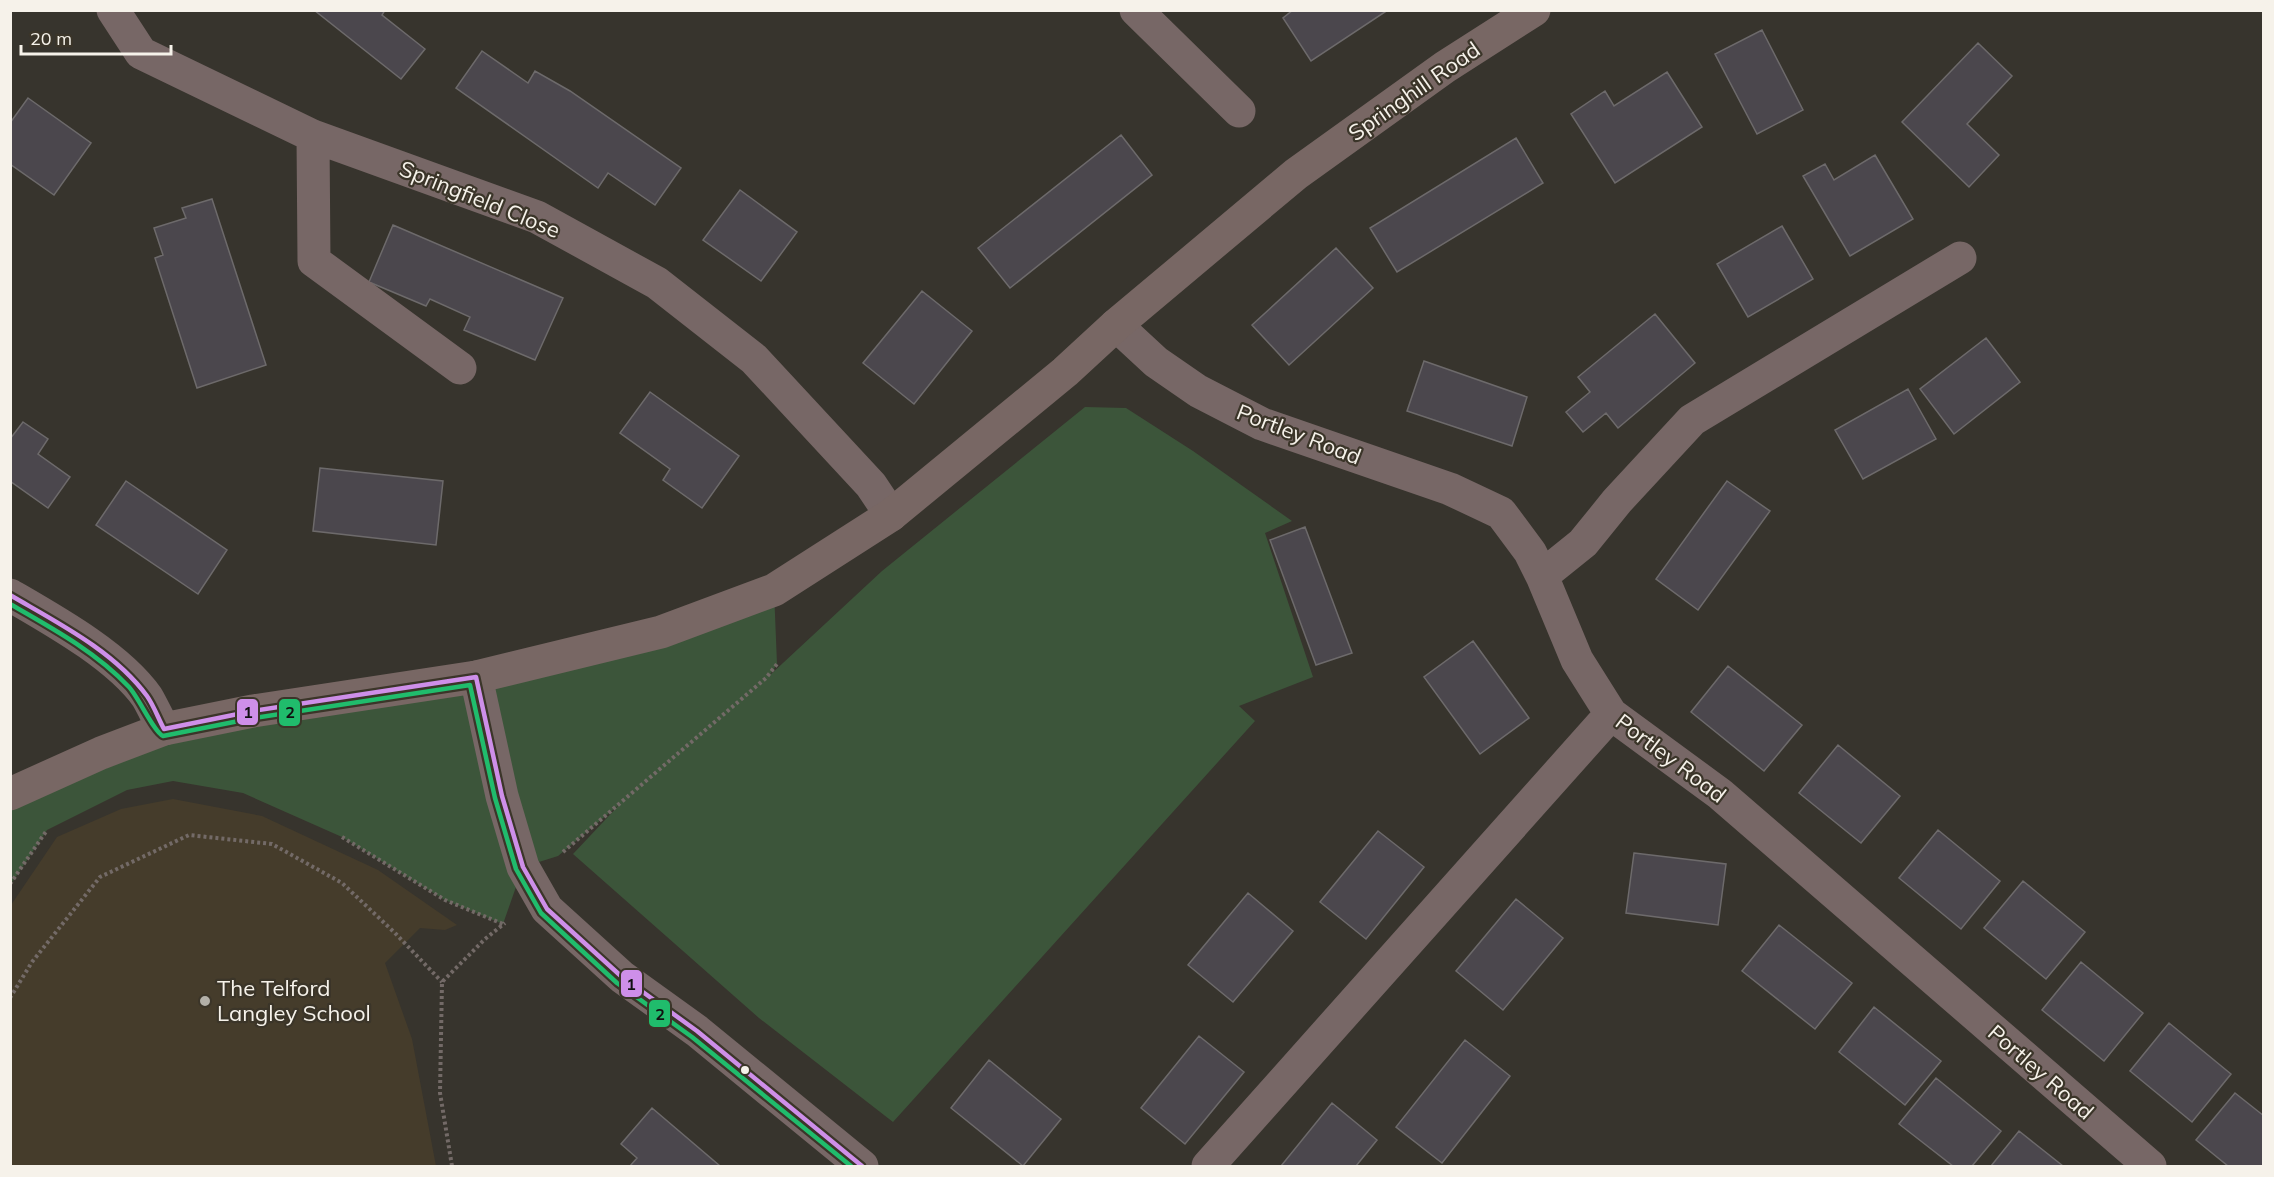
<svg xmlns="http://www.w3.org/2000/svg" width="2274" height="1177" font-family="Mulish,sans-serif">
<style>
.built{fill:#453c2b}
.green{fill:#3c553a}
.building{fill:#4b474d;stroke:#6d6a6b;stroke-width:1.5}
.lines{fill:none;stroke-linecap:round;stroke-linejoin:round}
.path{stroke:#736a67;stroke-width:4;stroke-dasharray:3 3;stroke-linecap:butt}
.minor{stroke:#776766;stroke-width:33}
.major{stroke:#786764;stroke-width:33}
.bus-1-casing{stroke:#3b3529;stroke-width:9}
.bus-2-casing{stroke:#3b3529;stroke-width:9}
.bus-1{stroke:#ce8fe9;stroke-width:4.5}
.bus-2{stroke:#20bc6c;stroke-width:4.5}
.poi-dot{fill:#b3b0a8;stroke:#3b3529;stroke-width:2}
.bus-dot{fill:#f6f2ea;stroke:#3b3529;stroke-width:2}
.labels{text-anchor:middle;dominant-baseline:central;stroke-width:4.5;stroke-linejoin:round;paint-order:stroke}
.street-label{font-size:22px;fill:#f6f2ea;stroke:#3b3529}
.poi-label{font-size:22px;fill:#f6f2ea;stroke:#3b3529;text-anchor:start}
.line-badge{stroke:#3b3529;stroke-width:2}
.pale-badge-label{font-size:16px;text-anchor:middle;font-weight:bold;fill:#111}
</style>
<rect width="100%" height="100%" fill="#37342d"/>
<path class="built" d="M173 799 262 816 378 870 457 925 445 930 420 928 385 963 412 1039 436 1166H11V905L57 837 121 809Z"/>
<path class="green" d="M1085 407 1126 408 1193 451 1292 521 1265 533 1313 677 1239 706 1255 721 893 1122 759 1018 573 854 621 803 558 856 523 867 503 924 445 900 342 837 243 793 173 781 127 790 47 830 11 884V794L101 753 476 677 774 590 777 664 769 676 882 571Z"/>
<path class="building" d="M314 10H385L382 15 425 49 401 79Z
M1293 10H1388L1311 61 1283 18Z
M1762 30 1803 110 1757 134 1715 54Z
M1978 43 2012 76 1967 124 1999 155 1969 187 1902 122Z
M482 51 528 83 535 71 570 91 681 168 655 205 608 173 598 188 456 88Z
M1667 72 1702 127 1615 183 1571 114 1605 91 1614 106Z
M28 98 91 143 54 195 10 164V123Z
M1121 135 1152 175 1010 288 978 248Z
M1516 138 1543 183 1397 272 1370 228Z
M1875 155 1913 219 1850 256 1803 176 1825 164 1834 180Z
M740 190 797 232 761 281 703 240Z
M212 199 266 365 197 388 155 258 163 255 154 228 186 218 182 208Z
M393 225 563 298 535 360 464 330 470 317 430 299 426 306 369 282Z
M1782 226 1813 279 1748 317 1717 264Z
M1336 248 1373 288 1289 365 1252 325Z
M922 291 972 331 914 404 863 363Z
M1655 314 1695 363 1618 428 1606 413 1583 432 1566 412 1590 392 1578 377Z
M1986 338 2020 382 1954 434 1920 389Z
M1424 361 1527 397 1512 446 1407 411Z
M1908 389 1936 439 1863 479 1835 430Z
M650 392 739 456 702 508 663 480 670 469 620 433Z
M23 422 48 439 38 454 70 477 48 508 10 481V439Z
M320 468 443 481 436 545 313 531Z
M126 481 227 550 198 594 96 525Z
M1727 481 1770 511 1698 610 1656 579Z
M1305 527 1352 653 1316 665 1270 540Z
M1473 641 1529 718 1480 754 1424 677Z
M1728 666 1802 725 1764 771 1691 712Z
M1838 745 1900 796 1861 843 1799 793Z
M1938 830 2000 881 1961 929 1899 878Z
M1378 831 1424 867 1366 939 1320 902Z
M1634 853 1726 864 1718 925 1626 913Z
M2023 881 2085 932 2046 979 1984 928Z
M1248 893 1293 931 1233 1002 1188 965Z
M1516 899 1563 938 1503 1010 1456 971Z
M1779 925 1852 983 1815 1029 1742 971Z
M2081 962 2143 1013 2104 1061 2042 1010Z
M1874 1007 1941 1061 1905 1105 1839 1052Z
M2169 1023 2231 1074 2192 1122 2130 1071Z
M1199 1036 1244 1072 1185 1144 1141 1108Z
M1465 1040 1510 1076 1442 1163 1396 1127Z
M989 1060 1061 1119 1023 1166 951 1108Z
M1936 1078 2001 1131 1972 1166H1953L1899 1124Z
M2235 1093 2264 1116V1166H2228L2196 1140Z
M1332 1103 1377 1140 1356 1166H1281Z
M652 1108 720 1166H630L637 1158 621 1144Z
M2019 1131 2063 1166H1991Z"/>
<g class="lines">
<path class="path" d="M342 837 445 900 503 924
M563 852 766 678 777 664
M10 884 47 830
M10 998 32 962 100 877 189 835 272 844 342 883 395 933 442 982
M452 1166 440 1093 442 982 485 939 505 923"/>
<path class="minor" d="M113 10 141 53 313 136 537 217 657 283 754 359 871 485 891 515
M1136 10 1239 111
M313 136 314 261 460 368
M1116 325 1156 362 1198 391 1262 424 1450 489 1501 513 1530 552 1542 576 1577 660 1611 714 1720 794 2150 1166
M1542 576 1583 543 1617 501 1692 420 1960 258
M10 595C53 620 118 656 147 697 153 707 158 719 164 729
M476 677 502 796 523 867 547 909 622 977 697 1031 862 1166
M1208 1166 1611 714"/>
<path class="major" d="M10 794 101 753 164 729 253 711 476 677 661 632 774 590 891 515 1065 372 1116 325 1296 174 1445 67 1534 10"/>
<defs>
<path id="bus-1" d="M10 595C58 623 114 651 147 696 154 706 158 718 164 729L253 711 476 677 502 796 523 867 547 909 622 977 697 1031 862 1166"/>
<path id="bus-2" d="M10 604C52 628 96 652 129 687 139 698 154 732 163 736L254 718 470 685 495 798 516 869 541 913 617 983 692 1037 851 1166"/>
</defs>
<use href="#bus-1" class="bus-1-casing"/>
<use href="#bus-2" class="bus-2-casing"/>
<use href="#bus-1" class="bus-1"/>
<use href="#bus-2" class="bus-2"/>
</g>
<circle class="poi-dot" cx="205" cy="1001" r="6"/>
<circle class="bus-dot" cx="745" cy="1070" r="5"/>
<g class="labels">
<g class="street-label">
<text transform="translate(1414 91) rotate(-35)">Springhill Road</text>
<text transform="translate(480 199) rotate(22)">Springfield Close</text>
<text transform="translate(1299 434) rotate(21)">Portley Road</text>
<text transform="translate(1671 758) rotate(37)">Portley Road</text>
<text transform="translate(2041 1072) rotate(41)">Portley Road</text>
</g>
<g class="poi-label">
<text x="217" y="988">The Telford<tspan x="217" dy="25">Langley School</tspan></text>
</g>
</g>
<g class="line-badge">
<rect x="236" y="698" width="23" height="28" rx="6" fill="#ce8fe9"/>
<rect x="278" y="698" width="23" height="29" rx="6" fill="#20bc6c"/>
<rect x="620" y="969" width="23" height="29" rx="6" fill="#ce8fe9"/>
<rect x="648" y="999" width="23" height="29" rx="6" fill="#20bc6c"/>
</g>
<g class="pale-badge-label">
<text x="248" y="718">1</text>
<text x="290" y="718">2</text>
<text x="631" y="990">1</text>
<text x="660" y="1020">2</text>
</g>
<rect width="2274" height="1177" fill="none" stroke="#f6f2ea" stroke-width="24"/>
<path d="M21 45v9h150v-9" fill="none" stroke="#f6f2ea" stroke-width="3"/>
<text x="30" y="45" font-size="18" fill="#f6f2ea" stroke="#3b3529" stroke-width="4.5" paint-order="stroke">20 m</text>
</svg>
